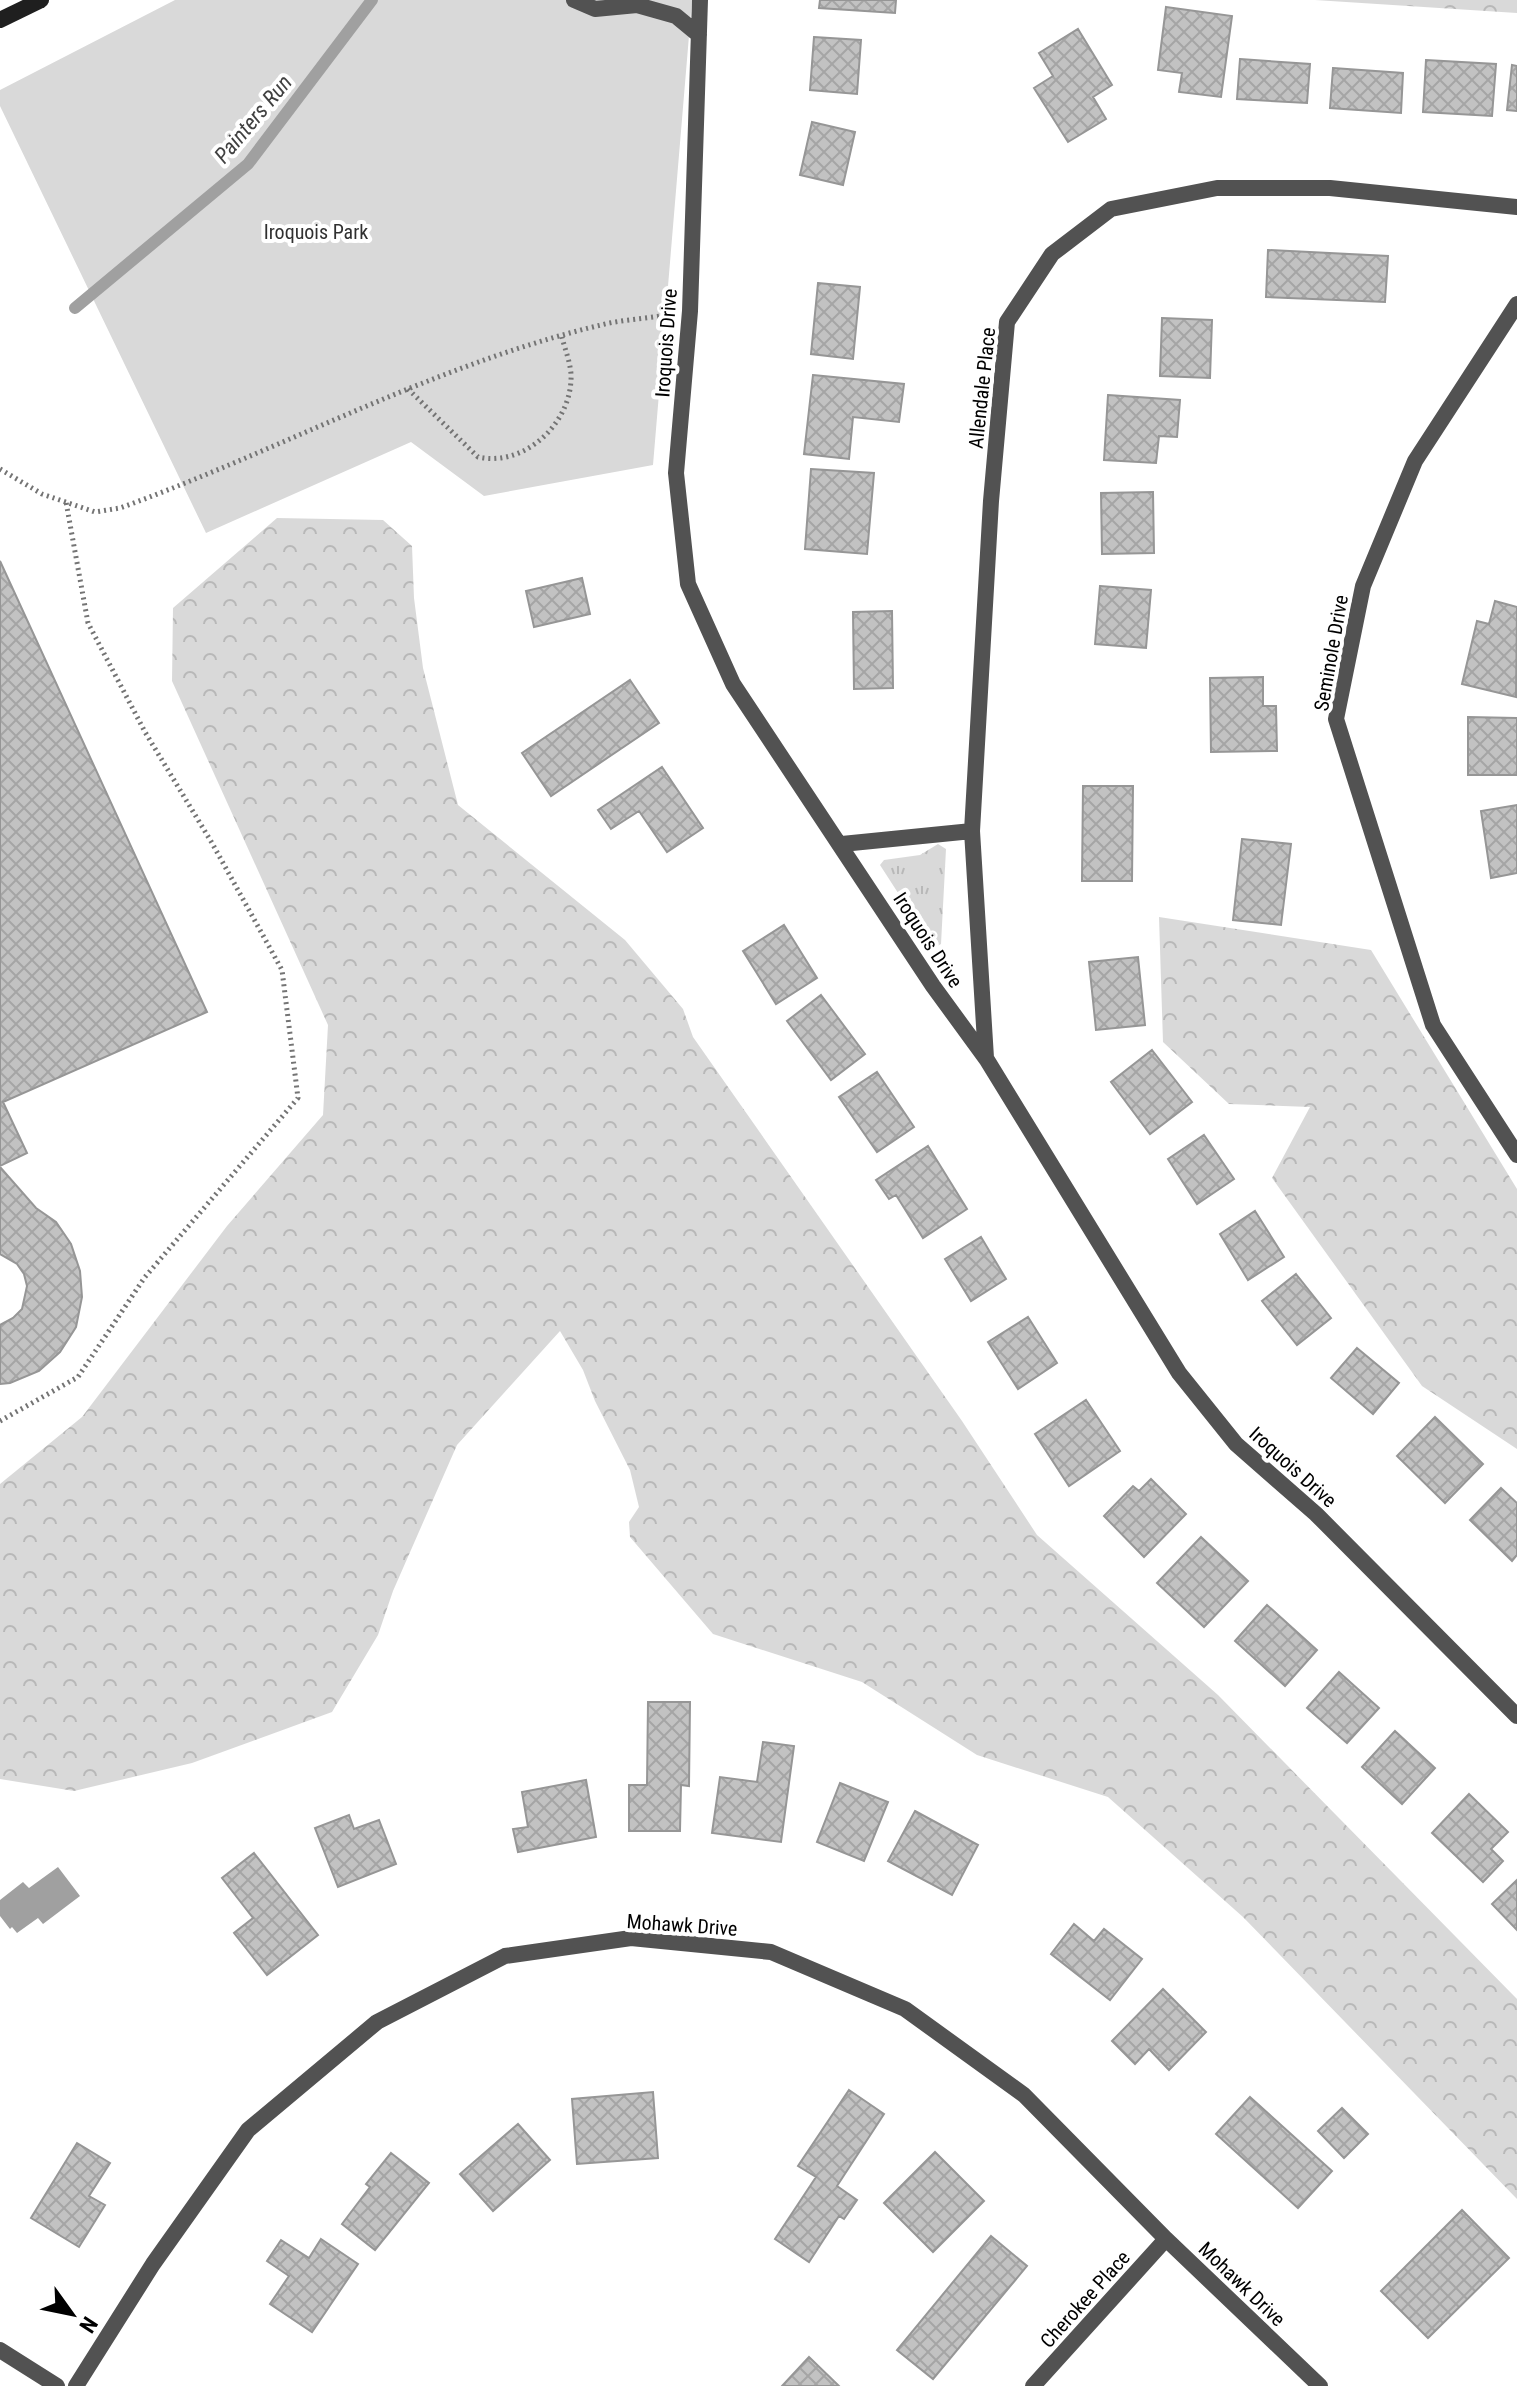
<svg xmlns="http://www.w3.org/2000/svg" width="1517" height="2386" font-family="'Roboto Condensed',sans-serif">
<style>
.grass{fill:url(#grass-tufts)}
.forest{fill:url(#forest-crowns)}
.park{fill:#d9d9d9}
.water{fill:#a0a0a0}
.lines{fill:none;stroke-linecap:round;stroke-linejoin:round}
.stream{stroke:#a0a0a0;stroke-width:12}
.building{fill:url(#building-cross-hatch);stroke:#969696;stroke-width:2}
.path{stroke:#747474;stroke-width:5;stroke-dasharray:2 4;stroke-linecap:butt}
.street{stroke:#525252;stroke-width:16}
.secondary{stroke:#1f1f1f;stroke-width:16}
.labels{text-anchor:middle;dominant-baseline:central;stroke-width:8;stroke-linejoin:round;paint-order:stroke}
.park-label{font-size:20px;fill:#303030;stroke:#fff}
.street-label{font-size:20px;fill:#000;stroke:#fff}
.water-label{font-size:22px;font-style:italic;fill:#414141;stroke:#fff}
</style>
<defs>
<pattern id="grass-tufts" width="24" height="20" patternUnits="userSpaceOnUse" patternTransform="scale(2)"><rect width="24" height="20" fill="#d9d9d9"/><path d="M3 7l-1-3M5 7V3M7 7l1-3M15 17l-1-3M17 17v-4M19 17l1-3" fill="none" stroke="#b8b8b8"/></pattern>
<pattern id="forest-crowns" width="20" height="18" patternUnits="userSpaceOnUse" patternTransform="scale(2)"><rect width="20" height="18" fill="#d9d9d9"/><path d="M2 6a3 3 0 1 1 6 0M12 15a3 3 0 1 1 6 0" fill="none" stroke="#b8b8b8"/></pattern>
<pattern id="building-cross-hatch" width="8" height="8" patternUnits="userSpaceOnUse" patternTransform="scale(2)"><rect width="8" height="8" fill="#c2c2c2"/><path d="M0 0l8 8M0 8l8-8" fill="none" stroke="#a5a5a5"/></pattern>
</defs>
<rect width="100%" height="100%" fill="#fff"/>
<path class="grass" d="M938 844 946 849 941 944 936 947 931 944 880 865 884 860 920 855Z"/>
<path class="forest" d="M1315 0H1517V13Z
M277 518 383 520 412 546 414 598 423 668 458 805 625 940 683 1009 693 1037 962 1421 1037 1535 1218 1695 1517 1999V2199L1243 1917 1108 1797 977 1755 862 1682 713 1634 630 1537 629 1522 639 1507 630 1470 595 1401 583 1370 560 1331 457 1445 393 1591 378 1635 332 1712 192 1763 74 1791 0 1779V1484L82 1417 227 1226 323 1115 328 1025 172 681 173 608Z
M1159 917 1371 950 1517 1189V1449L1422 1386 1272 1178 1310 1107 1229 1104 1163 1042Z"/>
<path class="park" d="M175 0H692L653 465 484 496 411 442 206 533 0 106V90Z"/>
<path class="water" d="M58 1867 80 1896 43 1924 38 1918 17 1933 12 1927 10 1929 0 1916V1900L23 1882 29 1888Z"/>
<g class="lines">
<path class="stream" d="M75 308 248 164 372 0"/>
</g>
<path class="building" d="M820 0H896L895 13 819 8Z
M1166 7 1232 16 1221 97 1179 92 1182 73 1158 70Z
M1078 29 1112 85 1093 97 1106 119 1068 142 1034 88 1053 76 1039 53Z
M814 37 861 40 857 94 810 90Z
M1240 59 1310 64 1307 103 1237 99Z
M1426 60 1496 64 1492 116 1423 112Z
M1512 65 1517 66V111L1507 110Z
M1333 68 1403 73 1401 113 1330 108Z
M812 122 855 132 843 185 800 175Z
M1268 250 1388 256 1385 302 1266 297Z
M818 283 860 287 853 359 811 354Z
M1162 318 1212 320 1210 378 1160 376Z
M813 375 904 384 899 422 853 417 849 459 804 454Z
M1108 395 1180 400 1177 437 1159 436 1156 463 1104 460Z
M811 469 874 473 867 554 805 549Z
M1153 492 1154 553 1102 554 1101 493Z
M0 561 207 1012 3 1102 27 1153 0 1166Z
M582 578 590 614 534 627 526 591Z
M1100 586 1151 590 1146 648 1095 644Z
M1495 601 1517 607 1516 697 1462 684 1477 621 1489 624Z
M892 611 893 688 854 689 853 612Z
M1263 677V706H1276L1277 751 1211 752 1210 678Z
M630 680 659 723 551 796 522 753Z
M1468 717 1517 718V775H1468Z
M662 767 703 828 667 852 639 811 611 829 598 810Z
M1083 786H1133L1132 881H1082Z
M1517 805V873L1491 878 1481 811Z
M1242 839 1291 844 1281 925 1233 920Z
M784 925 817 978 776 1004 743 951Z
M1138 957 1145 1025 1096 1030 1089 962Z
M821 995 865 1054 831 1080 787 1021Z
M1152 1050 1192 1102 1150 1134 1111 1082Z
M877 1072 914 1127 877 1152 839 1097Z
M1204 1135 1234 1179 1197 1204 1168 1159Z
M928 1146 967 1209 923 1238 896 1195 889 1199 876 1180Z
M0 1167 36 1208 56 1222 71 1244 80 1271 82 1297 76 1327 60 1352 39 1371 10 1383 0 1384V1325L13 1318 22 1309 27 1286 24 1274 17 1264 0 1254Z
M1255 1211 1284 1257 1248 1280 1220 1234Z
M981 1237 1006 1279 971 1301 945 1259Z
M1296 1274 1331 1318 1297 1345 1262 1301Z
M1028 1317 1057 1363 1018 1389 988 1342Z
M1357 1348 1399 1383 1373 1414 1331 1378Z
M1086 1400 1120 1451 1069 1486 1035 1434Z
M1435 1417 1483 1464 1445 1503 1397 1456Z
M1151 1479 1186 1514 1144 1557 1104 1516 1133 1486 1139 1491Z
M1501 1488 1517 1503V1555L1512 1561 1470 1520Z
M1201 1537 1248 1581 1204 1627 1157 1583Z
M1267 1605 1317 1650 1285 1686 1235 1641Z
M1339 1672 1379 1708 1347 1743 1307 1708Z
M648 1702H690L689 1786 681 1785 680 1831H629V1785H647Z
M1395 1731 1435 1768 1402 1804 1362 1767Z
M763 1742 794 1746 781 1842 712 1833 720 1777 757 1782Z
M586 1780 596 1837 518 1852 513 1829 528 1827 522 1792Z
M840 1783 888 1802 864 1861 817 1842Z
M1469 1794 1508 1832 1491 1849 1503 1861 1483 1882 1432 1833Z
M915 1811 978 1845 952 1895 888 1861Z
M349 1815 354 1829 379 1820 396 1864 338 1887 315 1828Z
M254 1853 318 1935 267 1975 234 1933 253 1918 222 1878Z
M1517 1880V1930L1492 1904Z
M1074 1924 1094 1941 1104 1929 1142 1959 1110 2000 1051 1954Z
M1163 1989 1206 2032 1169 2070 1149 2049 1135 2064 1112 2041Z
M849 2090 884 2114 837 2186 857 2200 844 2219 839 2216 809 2262 775 2239 816 2177 798 2166Z
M653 2092 658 2158 577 2164 572 2099Z
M1250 2097 1332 2171 1298 2208 1216 2134Z
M1342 2108 1368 2134 1344 2158 1318 2131Z
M518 2124 550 2160 493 2211 460 2174Z
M77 2143 110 2163 89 2196 105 2205 79 2247 31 2218Z
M935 2152 984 2201 933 2252 884 2203Z
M391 2153 429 2183 375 2250 342 2224 370 2187 366 2184Z
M1462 2210 1509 2258 1428 2338 1381 2291Z
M991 2236 1027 2266 933 2379 897 2350Z
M321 2239 358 2264 312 2332 270 2304 289 2276 267 2261 281 2240 309 2258Z
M809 2357 839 2386H782Z"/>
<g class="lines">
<path class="path" d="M408 389 478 457C523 467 569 426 571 380 572 366 565 350 562 337
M0 469 42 494 95 512 120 508C281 450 433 365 601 325 620 320 641 319 661 316
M0 1421 78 1377 145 1277 298 1098 282 970 212 843 145 732 88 623 66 502"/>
<path class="street" d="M574 0 595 9 637 5 676 16 699 35
M700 0 690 311 676 473 688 584 733 684 933 986 987 1060 1179 1373 1236 1444 1316 1514 1517 1716
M1517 304 1415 461 1363 586 1336 719 1433 1025 1517 1155
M842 844 972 831
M986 1058 972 831 991 501 1007 322 1052 254 1111 209 1217 188H1330L1517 207
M0 2350 57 2386
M76 2386 153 2264 248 2130 377 2022 505 1956 631 1938 771 1952 905 2009 1024 2095 1166 2239 1320 2386
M1033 2386 1166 2239"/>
<path class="secondary" d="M0 20 41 0"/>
</g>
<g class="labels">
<g class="park-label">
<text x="316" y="232">Iroquois Park</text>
</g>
<g class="street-label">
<text transform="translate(666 343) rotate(-86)">Iroquois Drive</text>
<text transform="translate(982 388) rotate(-84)">Allendale Place</text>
<text transform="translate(1331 653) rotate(-80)">Seminole Drive</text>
<text transform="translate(928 940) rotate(57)">Iroquois Drive</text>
<text transform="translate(1293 1467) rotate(42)">Iroquois Drive</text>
<text transform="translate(682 1925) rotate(4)">Mohawk Drive</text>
<text transform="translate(1242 2284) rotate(44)">Mohawk Drive</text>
<text transform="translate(1085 2299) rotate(-48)">Cherokee Place</text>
</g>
<g class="water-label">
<text transform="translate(253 119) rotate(-50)">Painters Run</text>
</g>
</g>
<g transform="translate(72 2314) rotate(123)" stroke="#ffffff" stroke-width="6" paint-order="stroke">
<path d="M0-6L14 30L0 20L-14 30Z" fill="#000000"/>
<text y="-12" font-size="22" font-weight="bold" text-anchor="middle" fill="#000000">N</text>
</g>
</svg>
